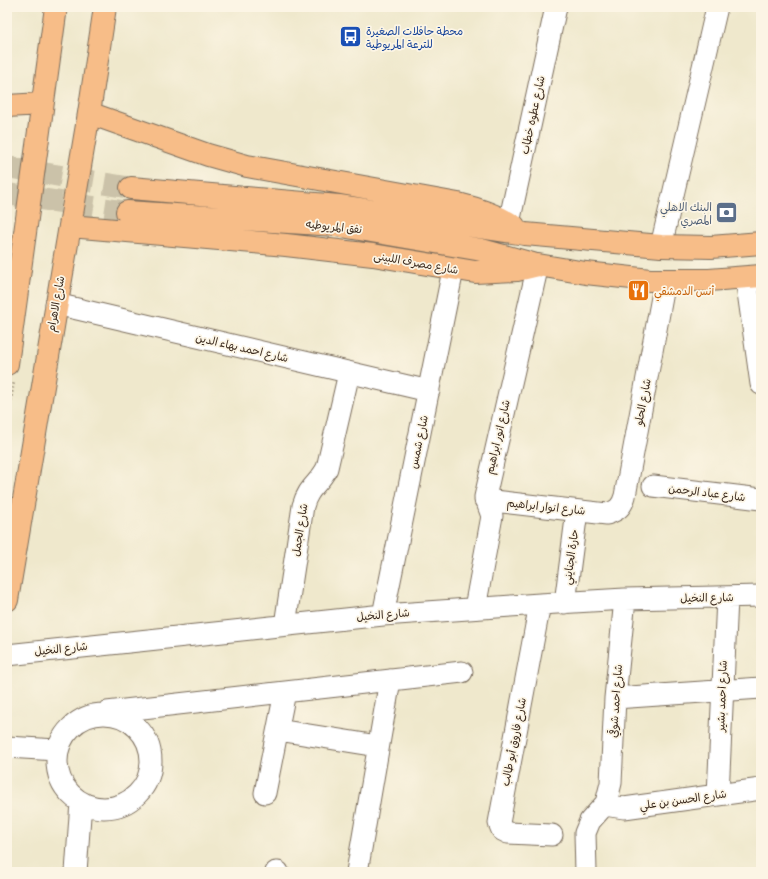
<svg xmlns="http://www.w3.org/2000/svg" width="768" height="879" font-family="Pangolin,'Playpen Sans Arabic',sans-serif">
<style>
.lines{fill:none;stroke-linecap:round;stroke-linejoin:round}
.major-tunnel{stroke:#cbc2a9;stroke-width:22;stroke-dasharray:22 11;stroke-linecap:butt}
.minor-casing{stroke:#7a6c5b;stroke-width:23}
.major-casing{stroke:#7a6c5b;stroke-width:24}
.path{stroke:#7a6c5b;stroke-width:2.5;stroke-dasharray:1 3;stroke-linecap:butt}
.minor{stroke:#fff;stroke-width:21}
.major{stroke:#f7bd88;stroke-width:22}
.labels{text-anchor:middle;dominant-baseline:central;stroke-width:3.5;stroke-linejoin:round;paint-order:stroke}
.transit-label{font-size:11px;fill:#164399;stroke:#fcf5e5;text-anchor:start}
.street-label{font-size:11px;fill:#3b2a1e;stroke:#fcf5e5}
.service-label{font-size:11px;fill:#4e5e75;stroke:#fcf5e5;text-anchor:end}
.food-label{font-size:11px;fill:#c56008;stroke:#fcf5e5;text-anchor:start}
</style>
<rect width="100%" height="100%" fill="#fcf5e5"/>
<filter id="ink" filterUnits="userSpaceOnUse"><feTurbulence type="fractalNoise" baseFrequency=".025" numOctaves="2"/><feDisplacementMap in="SourceGraphic" scale="8" xChannelSelector="R" yChannelSelector="G"/><feConvolveMatrix kernelMatrix="1 2 1 2 8 2 1 2 1" color-interpolation-filters="sRGB"/></filter>
<filter id="wash" filterUnits="userSpaceOnUse"><feTurbulence type="fractalNoise" baseFrequency=".012" numOctaves="4" result="noise"/><feDisplacementMap in="SourceGraphic" scale="16" xChannelSelector="R" yChannelSelector="G"/><feGaussianBlur stdDeviation="0.9" result="paint"/><feColorMatrix in="noise" values="0 0 0 0 0 0 0 0 0 0 0 0 0 0 0 0 0 1.4 0 .05"/><feComposite in="paint" operator="in"/></filter>
<g filter="url(#wash)">
<rect width="100%" height="100%" fill="#efe8cc"/>
</g>
<g filter="url(#ink)">
<g class="lines">
<path class="major-tunnel" d="M7 167 131 188
M7 194 127 212"/>
<defs>
<path id="minor" d="M509 223 556 7
M661 246 717 7
M746 278 761 384
M56 304 429 391
M653 486 761 499
M485 500 607 514C617 511 622 507 625 496L665 281
M565 603 577 511
M540 604 499 823 502 830 508 833 552 835
M475 608 492 516 485 497 538 265
M383 615 453 270
M285 625 303 506C308 487 319 484 327 468L349 373
M7 655 383 615 540 604 625 599 761 596
M615 698 761 688
M107 712 462 672
M57 761a47 47 0 1 1 94 0a47 47 0 1 1-94 0Z
M278 730 378 746
M7 747 57 750
M265 793 285 692
M718 795 727 598
M606 803 611 806 624 808 761 789
M76 872 81 802
M276 872H278
M357 872 390 680
M586 872 585 833 590 821 606 803 611 783 615 698 625 599"/>
<path id="major" d="M7 106 42 104
M89 113 208 155 247 166 458 204C478 209 497 215 514 226
M131 188 339 206 525 234 661 246 711 247 761 243
M127 212 336 225 482 250 533 264
M70 226 286 245 373 255 475 272 517 270 538 265 586 273 650 280H709L761 276
M7 364 56 7
M7 600 89 113 105 7"/>
</defs>
<use href="#minor" class="minor-casing"/>
<use href="#major" class="major-casing"/>
<path class="path" d="M7 428 14 381"/>
<use href="#minor" class="minor"/>
<use href="#major" class="major"/>
</g>
</g>
<defs>
<symbol id="bus-square" viewBox="-11 -11 22 22"><rect x="-9" y="-9" width="18" height="18" rx="4" fill="#1a4fb4" stroke="#fcf5e5"/><path d="M-5-6H5V4H4V6H2V4H-2V6H-4V4H-5ZM-3.5-4V0h7V-4ZM-3.5 1.2v1.5H-2V1.2ZM2 1.2v1.5H3.5V1.2Z" fill="#fff"/></symbol>
<symbol id="bank-square" viewBox="-11 -11 22 22"><rect x="-9" y="-9" width="18" height="18" rx="4" fill="#5c6f8a" stroke="#fcf5e5"/><path d="M-6-4H6V4H-6ZM0-2.3a2.3 2.3 0 1 0 0 4.6a2.3 2.3 0 1 0 0-4.6Z" fill="#fff"/></symbol>
<symbol id="restaurant-square" viewBox="-11 -11 22 22"><rect x="-9" y="-9" width="18" height="18" rx="4" fill="#e8710a" stroke="#fcf5e5"/><path d="M-5-6h1v4h1v-4h1v4h1v-4h1v5L-1.5 .5V6h-2V.5L-5-1ZM5-6V6H3V1.5H1.5Q1.5-4 5-6Z" fill="#fff"/></symbol>
</defs>
<g fill-rule="evenodd">
<use href="#bus-square" x="338" y="24" width="25" height="25"/>
<use href="#bank-square" x="714" y="200" width="25" height="25"/>
<use href="#restaurant-square" x="626" y="278" width="25" height="25"/>
</g>
<g class="labels">
<g class="transit-label">
<text x="366" y="31">محطة حافلات الصغيرة<tspan x="366" dy="13">للترعة المريوطية</tspan></text>
</g>
<g class="street-label">
<text transform="translate(533 115) rotate(-78)">شارع عطوه خطاب</text>
<text transform="translate(334 227) rotate(6)">نفق المريوطيه</text>
<text transform="translate(416 263) rotate(10)">شارع مصرف اللبينى</text>
<text transform="translate(56 304) rotate(-80)">شارع الاهرام</text>
<text transform="translate(242 348) rotate(13)">شارع احمد بهاء الدين</text>
<text transform="translate(643 402) rotate(-79)">شارع الحلو</text>
<text transform="translate(498 437) rotate(-77)">شارع انور ابراهيم</text>
<text transform="translate(419 442) rotate(-78)">شارع شمس</text>
<text transform="translate(707 493) rotate(7)">شارع عباد الرحمن</text>
<text transform="translate(546 507) rotate(6)">شارع انوار ابراهيم</text>
<text transform="translate(300 530) rotate(-81)">شارع الجمل</text>
<text transform="translate(571 557) rotate(-82)">حارة الجنايني</text>
<text transform="translate(707 598) rotate(-1)">شارع النخيل</text>
<text transform="translate(383 615) rotate(-5)">شارع النخيل</text>
<text transform="translate(61 649) rotate(-6)">شارع النخيل</text>
<text transform="translate(722 696) rotate(-88)">شارع احمد بشير</text>
<text transform="translate(616 701) rotate(-86)">شارع احمد شوقي</text>
<text transform="translate(514 742) rotate(-79)">شارع فاروق أبو طالب</text>
<text transform="translate(683 800) rotate(-8)">شارع الحسن بن علي</text>
</g>
<g class="service-label">
<text x="712" y="207">البنك الاهلي<tspan x="712" dy="13">المصري</tspan></text>
</g>
<g class="food-label">
<text x="654" y="291">أنس الدمشقي</text>
</g>
</g>
<rect width="768" height="879" fill="none" stroke="#fcf5e5" stroke-width="24"/>
</svg>
